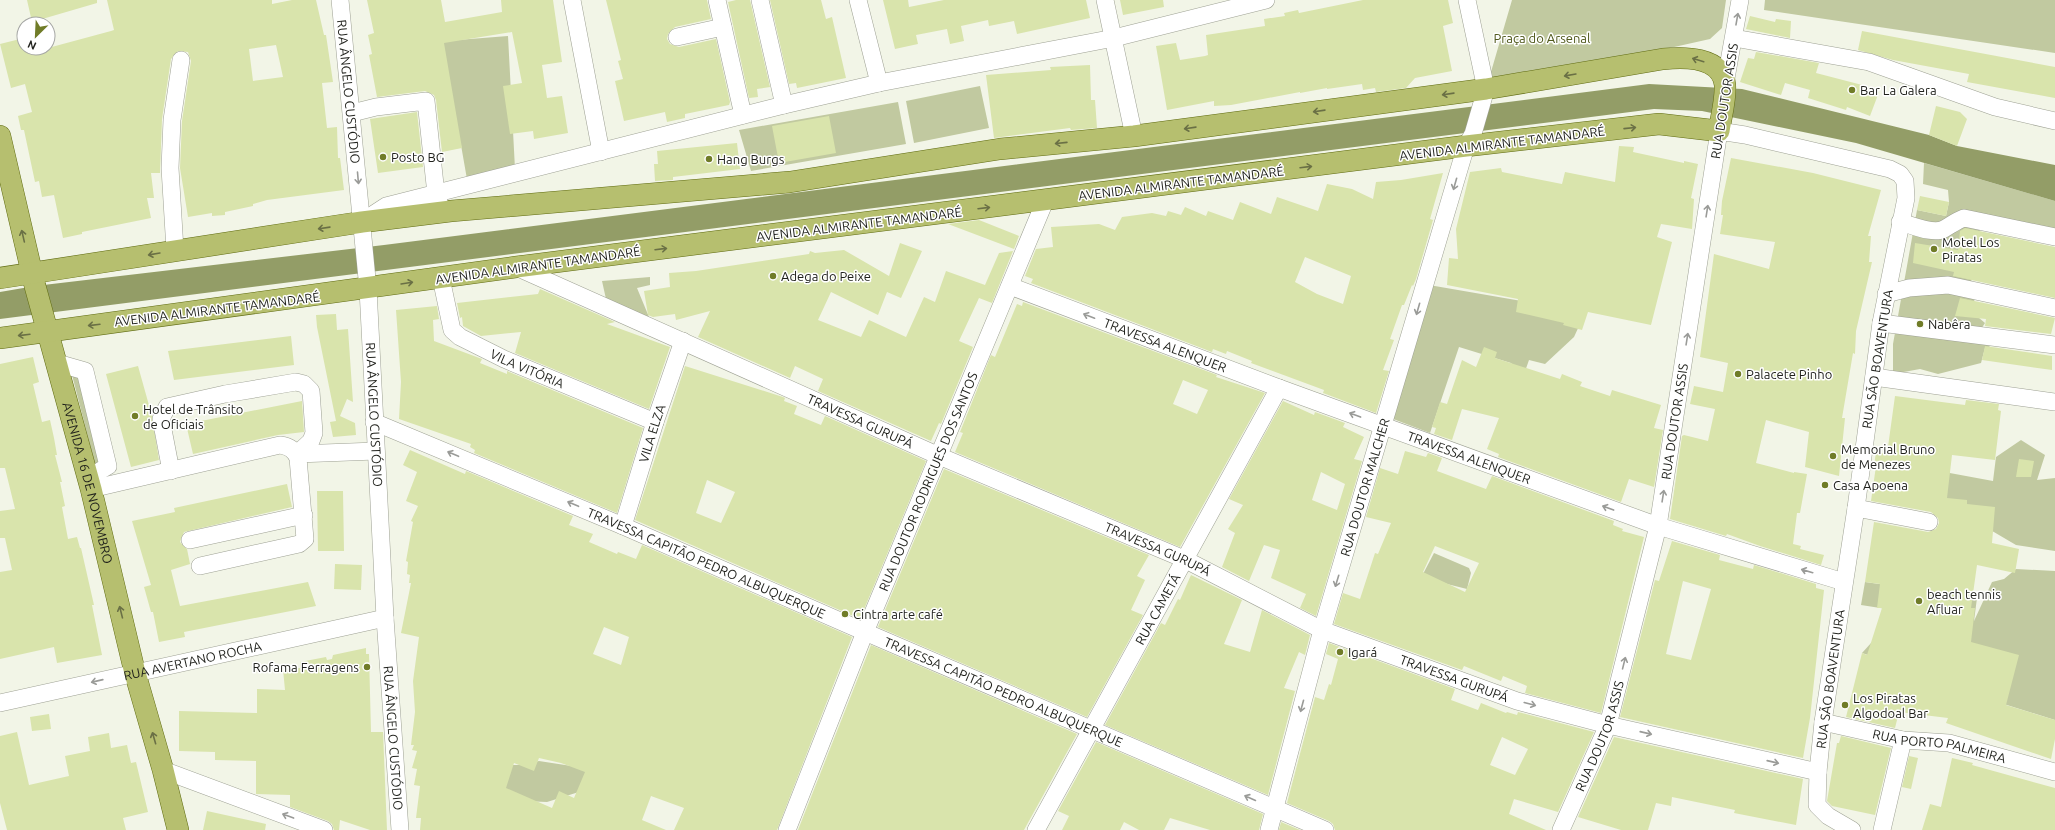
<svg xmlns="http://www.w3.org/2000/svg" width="2055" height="830" font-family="Ubuntu,sans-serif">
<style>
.green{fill:#c1c9a0}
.water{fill:#939d67}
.building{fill:#d9e4ac;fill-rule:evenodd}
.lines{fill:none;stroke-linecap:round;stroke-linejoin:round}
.minor-casing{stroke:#9ea194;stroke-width:18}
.major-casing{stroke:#616c13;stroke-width:22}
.minor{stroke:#fff;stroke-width:17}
.major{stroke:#b6bf6f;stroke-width:21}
.oneway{stroke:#9a9b98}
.oneway2{stroke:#6a7045}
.poi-dot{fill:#707c28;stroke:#fff;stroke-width:1.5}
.labels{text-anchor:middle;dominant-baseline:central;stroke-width:3;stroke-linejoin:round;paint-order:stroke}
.park-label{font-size:13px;fill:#50591c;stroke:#fff}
.poi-label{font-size:13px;fill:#1f201b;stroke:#fff;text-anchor:start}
.street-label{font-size:13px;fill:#1f201b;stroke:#fff}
</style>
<rect width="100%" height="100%" fill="#f2f5e7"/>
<path class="green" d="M1512 0H1726L1722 28 1710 39 1486 89Z
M1765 0H2055V53L1764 10Z
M508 36 515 169 468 185 461 145 432 42Z
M980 86 989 128 914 143 906 101Z
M898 102 906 144 751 171 739 130Z
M1924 163 2055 201V239L1980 229 1969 295 1975 297 1972 312 1985 323 1981 329 1994 331 1989 348H1985L1981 363 1938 374 1920 369 1893 374V344L1917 210 1946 216 1949 202 1948 190 1923 184Z
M650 277V285L637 288 649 317 606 299 602 281Z
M1429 285 1567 309 1585 313 1574 337 1545 364 1529 360 1523 377 1511 363 1459 347 1430 433 1388 417Z
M72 375H78L102 466 96 468Z
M2021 440 2045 455 2037 480 2055 478V551L2016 545 1936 498 1939 471 1993 481 1996 457Z
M1434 553 1469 568 1471 573 1467 589 1447 584 1423 574Z
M2016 569 2055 571V720L1953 688 1940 679 1862 653 1891 621 1893 610 1861 605 1865 582 1977 598 1974 621 1992 582 2004 579Z
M590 748 582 791 547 802 523 801 501 791 508 765H522L539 761 578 767Z"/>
<path class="water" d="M1649 84 1742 89 1929 135 1957 146 2055 165V201L1856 143 1702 111 1654 109 0 319V292L35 286 384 245Z"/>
<path class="building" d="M27 0H97V3L32 22Z
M107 0H272V4L292 0H316L324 35H326L333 82 322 83 327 128 337 127 338 158H340L344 190 267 200 253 204V206L225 212V215L212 216V213L188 217 180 168 182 121 191 61 188 52 178 51 171 59 162 119 160 173H151L154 198H147L151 218 82 232V234L63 238 54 195 42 197 39 181 35 182 24 130H21L18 116 32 112 25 84 11 88 0 44 24 38V48H48L111 31 114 30ZM276 45 283 77 253 81 249 49Z
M367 0H441L445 22 502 12 501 0H553L562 62 542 65 547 98 562 96 568 133 534 139 533 131 510 134 503 86 522 83 512 32 444 43 462 148 442 152 436 100 434 95 425 91 377 97 369 55 372 54 368 35 374 33Z
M606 0H707L711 19 675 27 668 34 667 39 670 44 679 47 716 39 730 102 729 105 685 114V118L667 122 665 112 624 121 615 81 623 79 618 61 621 60Z
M736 0H750L770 87 757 89 758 97 749 98 728 2Z
M770 0H821L826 19 832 17 846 78 797 88 796 83 789 84Z
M883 0H908L909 7 944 0H1086L1090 18 1017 34 1014 21 989 26 988 20 961 26 964 41 950 44 947 29 916 35 918 44 895 49Z
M1120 0H1163L1164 7 1123 15Z
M1363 0H1448L1453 23 1443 26 1452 71 1415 78 1406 88 1376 92 1375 88 1363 90 1362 84 1327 89V88L1300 93V92L1231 105 1214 106V101L1167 110 1156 46 1176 43 1180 60 1205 56 1208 55 1206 35 1265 26 1264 19 1285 16 1284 13 1298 10 1299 13Z
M1750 16 1775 22 1776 19 1791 21 1790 38 1746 29Z
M1862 31 2055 67V98L1967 82 1969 74 1893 60 1858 50Z
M1756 52 1819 63 1816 73 1866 86 1879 92 1870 116 1847 107 1846 110 1808 98 1810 90 1785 83 1781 95 1740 82 1748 58 1754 59Z
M1090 65 1091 100H1095L1097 128 1071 130 1070 128 994 138 986 75 1051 70 1050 67Z
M1936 106 1960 112 1967 119 1957 146 1929 135Z
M417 112 423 167 378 173 370 119Z
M829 116 836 153 779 163 772 126Z
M737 143 740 169 673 177V180L655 181 654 164H658L657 151Z
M1619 146 1634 147 1633 152 1684 163V161L1698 164 1691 198 1694 199 1692 229 1661 224 1657 237 1672 242 1651 325 1588 312 1582 330 1563 325 1564 323 1516 312 1518 299 1447 285 1449 258 1458 259 1456 229 1470 172 1501 168 1502 172 1562 184 1565 172 1615 182Z
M1731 158 1813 173 1881 190 1868 236H1871L1869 262H1872L1856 331 1855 354 1853 353 1842 418H1845L1839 476 1805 467 1809 432 1766 420 1756 463 1794 473V472L1807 474 1800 513H1797L1793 544 1801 546 1800 549 1824 555 1821 565 1760 546 1727 534 1726 536 1670 519 1682 436 1684 435 1708 441 1715 409 1690 404 1694 386 1723 392 1728 363 1700 357 1714 254 1769 269 1775 242 1720 234 1723 215H1721L1722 201Z
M1443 173 1430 219 1433 220 1416 279 1413 286 1412 285 1404 305H1402L1390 339 1394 340 1383 370 1389 371 1376 413 1323 393 1324 390 1251 363 1252 361 1227 351 1226 354 1213 349 1212 352 1031 283 1033 279 1025 276 1036 249 1053 247 1051 227 1099 224 1115 230 1122 217 1152 213 1166 216 1168 211 1181 215 1185 207 1206 216 1208 211 1233 220 1240 202 1271 214 1277 197 1318 211 1327 184 1352 189 1373 199 1376 182 1401 180ZM1305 257 1351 276 1343 304 1317 294 1295 282Z
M1920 196 1949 202 1946 216 1917 210Z
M979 220 1019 236 1014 249 948 224Z
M1965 228 2055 247V298L1953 276 1954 272 1913 263 1915 243 1958 250 1960 231Z
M900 243 922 251 901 298 887 292 878 315 831 292 818 320 861 337 869 320 906 337 924 297 935 302 946 271 985 285 999 253 1013 251 992 303 979 298 959 341 973 347 941 424 939 423 931 441 818 391 823 379 795 366 790 378 698 337 710 311 676 320 675 314 653 317 648 315 644 291 670 287 669 273 696 271 809 254 810 251 815 253 844 250 889 276Z
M540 289 615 322 607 324 670 347 649 409 515 353 521 332 481 336 463 326 462 317 460 318 457 303 538 294Z
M1960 298 2055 318 2051 334 1985 326 1986 319 1955 316Z
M1023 302 1217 375 1216 377 1265 393 1180 547 955 452 963 433 960 432 991 355 995 357 1017 304 1022 306ZM1183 380 1208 390 1197 414 1173 404Z
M437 306 439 319 433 320 434 341 482 359 480 363 507 374V371L643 428 617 513 474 453 475 450 470 447 471 444 399 419 401 382 396 310Z
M336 314 337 330 348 329 353 402 347 399 340 416 355 423 356 435 333 437 330 422 336 421 317 327 316 315Z
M291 336 294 365 174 380 168 351Z
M1985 346 2052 356V370L1982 360Z
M1484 347 1497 352 1495 358 1560 379 1562 374 1582 382 1580 386 1610 396 1612 390 1661 405 1654 428 1663 430 1654 487 1629 479 1621 502 1498 457 1499 454 1487 449 1499 418 1462 409 1452 440 1434 434 1436 428 1432 427 1440 402 1447 404 1462 360 1476 367Z
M33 357 39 382 33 384 42 422 50 420 54 438 57 455H55L62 482H60L65 506 62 507 68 539 77 537 80 548H81L94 605H92L102 655 57 663 54 647 0 659V572L12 570 5 538H0V511L15 509 5 468H0V364Z
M138 366 152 416 159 460 131 467 106 374Z
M685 366 783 397 785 398 784 401 797 406 794 414 821 425 825 416 926 461 860 619 635 520ZM707 480 735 492 721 523 696 513Z
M1895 396 1965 405 1966 400 1999 404 1998 410 2001 411 1995 460 1952 455 1947 498 1967 500V504L1995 507 1992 543 2019 549 2015 573 1977 565 1971 608H1975L1971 642 2019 655 2006 705 2055 720V739L2051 759 1946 723 1948 718 1899 712 1895 728 1846 717 1862 653 1867 655 1882 608H1877L1880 584 1865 582 1874 522 1928 532 1936 529 1939 523 1938 518 1931 512 1871 501 1876 466H1874L1876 452 1887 454Z
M302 401 304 432 278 435 193 454 186 424Z
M1283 401 1314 415 1315 412 1345 423 1343 427 1364 437 1354 459 1362 461 1316 616 1300 608 1306 594 1271 578 1280 550 1264 545 1249 581 1222 567 1235 533 1228 529 1243 505 1229 499ZM1321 472 1345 484 1337 510 1312 500Z
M410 450 465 474 466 471 573 516 569 525 593 534 589 542 617 554 618 552 636 559 642 545 852 637 777 830H674L684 808 651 796 642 820 666 830H420L421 818H416L420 786 414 785 417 769 412 768 417 751 412 750 414 745H411L415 712 413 681 419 637 401 633 411 583H409L410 575 407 574 408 562 406 561 413 522 411 521 418 506 406 501 417 472 403 465ZM604 627 629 637 621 665 593 654ZM539 758 561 763 585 772 574 798 559 791 552 808 506 788 514 763 534 771Z
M1405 451 1426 457 1428 453 1442 458 1437 471 1486 489 1492 476 1614 521 1613 525 1623 529 1622 531 1644 537 1601 713 1525 693 1527 686 1503 676 1501 681 1464 666 1462 670 1334 624 1343 593 1360 599 1375 553 1378 554 1391 523 1366 517 1380 468 1398 474ZM1435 546 1479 563 1465 592 1423 572Z
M2019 459 2034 461 2031 477H2016Z
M944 469 1149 555 1137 576 1145 580 1131 610 1143 615 1087 717 878 627Z
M287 484 292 507 184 532 180 542 187 549 190 564 171 570 180 606 308 582 316 606 184 632 185 637 159 642 153 612H151L144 587 151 585 132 521 175 512 174 508Z
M317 491H343L344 551H318Z
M1672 541 1720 555 1719 560 1753 569 1754 565 1816 584V588L1824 590 1810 718 1803 758 1620 717 1655 580 1659 581ZM1683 581 1711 589 1691 660 1666 654Z
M335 564 362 565 361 590 334 589Z
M1191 575 1242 600 1224 644 1250 652 1262 610 1310 635 1305 655 1299 652 1284 688 1295 691 1268 795 1105 725 1161 623 1165 625 1178 599 1180 600Z
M1329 643 1455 689 1451 700 1478 710 1481 703 1506 713 1507 712 1517 715 1518 712 1594 732 1558 812 1514 799 1509 814 1546 830H1335L1333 824 1329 821 1287 803 1315 697 1324 700 1329 684 1331 685 1338 659 1326 654ZM1502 737 1528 749 1515 775 1490 765Z
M871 645 1077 734 1024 830H798Z
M366 648V654H369L371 732H383L387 830H370L340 820 339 830H334L332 824 328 821 290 807V795L256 794V761L215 760V752L179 751V711L257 713V689L285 690 283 669 300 668V662L326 657 327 660 332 659 333 655Z
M49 714 51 729 32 731 30 717Z
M17 732 29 785 69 776 65 756 90 751 88 737 109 733 111 748 127 745 131 763 136 762 148 812 123 818 126 830H7L0 803V736Z
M1841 736 1891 748 1875 815 1832 806 1827 801 1837 743H1839Z
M1614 737 1803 779 1796 825 1734 813 1735 810 1672 797 1671 806 1656 803 1648 830H1621L1578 817Z
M1096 742 1263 814 1259 830H1210L1170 818 1164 830H1139L1124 822 1120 830H1062L1069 816 1058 811Z
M1909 756 1918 758 1911 789 1902 787Z
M1952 758 1973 763 1972 765 2055 788V830H1922L1930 804 1941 807Z
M207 811 266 824 265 830H203Z
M1281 822 1300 830H1279Z"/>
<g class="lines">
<defs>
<g id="minor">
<path id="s1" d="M340 0 368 289 385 618 400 830"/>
<path d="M572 0 601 152"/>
<path d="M717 0 743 115"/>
<path d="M760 0 784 105"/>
<path d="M858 0 879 83"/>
<path d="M1105 0 1134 136"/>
<path d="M677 37 723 27"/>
<path d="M1734 38 1869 62 1995 107 2055 121"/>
<path d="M1725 84 1740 0"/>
<path d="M352 113 376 107 426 101 436 194 440 205"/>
<path d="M363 221 386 206 784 105 879 83 1114 38 1266 0"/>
<path d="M1900 222C1912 225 1933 235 1944 229 1951 225 1956 221 1964 218L2055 237"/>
<path d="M175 250 170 168 172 120 181 60"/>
<path id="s2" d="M516 267 939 456 1184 559 1322 630 1517 701 1608 725 1818 772"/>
<path id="s3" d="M441 278 452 330 460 337 504 359 655 422"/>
<path id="s4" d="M1010 286 1279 388 1658 526 1844 582"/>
<path d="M1886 294 1909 288 1948 285 2055 308"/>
<path d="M1881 323 2055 345"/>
<path d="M57 363 85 371 108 466 88 478"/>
<path d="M1874 377 2055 402"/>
<path id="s5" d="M374 422 623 526 865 632 1325 830"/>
<path d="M297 454 376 451"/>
<path d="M171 471 161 419 167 407 225 394 296 382 304 384 311 391 314 433 311 441 297 454"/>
<path d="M91 489 280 445C288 446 295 450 298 458L305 539 299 544 200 566"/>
<path d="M1856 508 1929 522"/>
<path id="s6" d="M623 526 655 422 683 341"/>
<path d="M190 540 304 515"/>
<path id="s7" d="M0 703 385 618"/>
<path id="s8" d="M1823 722 1903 740 1949 743 2055 772"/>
<path d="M163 770 324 830"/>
<path id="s9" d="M787 830 865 632 1045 201"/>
<path id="s10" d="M1036 830 1279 388"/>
<path id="s11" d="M1269 830 1322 630 1466 146 1473 134 1486 89 1467 0"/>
<path id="s12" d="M1561 830 1608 725 1658 526 1719 131 1745 135 1890 169 1900 174 1905 181 1906 198 1881 323 1856 508 1823 722 1818 772 1817 805 1828 816 1852 830"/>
<path d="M1882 830 1903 740"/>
</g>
<g id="major">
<path id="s13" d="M0 136 35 286 91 489 135 673 163 770 178 830"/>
<path d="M0 278 362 222 451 211 790 182 1000 149 1134 136 1486 89 1663 59C1683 57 1722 56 1725 85 1726 99 1721 117 1719 131L1659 124 1466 146 516 267 0 338"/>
</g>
</defs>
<use href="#minor" class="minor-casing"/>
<use href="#major" class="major-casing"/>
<use href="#minor" class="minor"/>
<use href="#major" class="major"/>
</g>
<defs><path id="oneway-shaft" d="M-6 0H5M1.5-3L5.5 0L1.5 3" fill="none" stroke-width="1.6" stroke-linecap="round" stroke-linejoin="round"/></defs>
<g class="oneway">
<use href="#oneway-shaft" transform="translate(1737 19) rotate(-80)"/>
<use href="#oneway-shaft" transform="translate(358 178) rotate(85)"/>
<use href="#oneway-shaft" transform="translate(1455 184) rotate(106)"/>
<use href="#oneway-shaft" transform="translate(1707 211) rotate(-81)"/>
<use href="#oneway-shaft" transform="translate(1418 309) rotate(106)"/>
<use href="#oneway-shaft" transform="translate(1089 316) rotate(-159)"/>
<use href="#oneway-shaft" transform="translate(1687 339) rotate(-81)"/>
<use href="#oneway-shaft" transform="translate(1355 415) rotate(-160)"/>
<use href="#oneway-shaft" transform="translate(453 454) rotate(-157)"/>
<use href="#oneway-shaft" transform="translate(1663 496) rotate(-81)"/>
<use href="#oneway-shaft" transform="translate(573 504) rotate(-157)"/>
<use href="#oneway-shaft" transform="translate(1608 508) rotate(-160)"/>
<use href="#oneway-shaft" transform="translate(1807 571) rotate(-164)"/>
<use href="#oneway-shaft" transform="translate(1337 581) rotate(107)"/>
<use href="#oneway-shaft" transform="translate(1624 663) rotate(-76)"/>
<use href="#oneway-shaft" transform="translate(97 681) rotate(167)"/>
<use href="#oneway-shaft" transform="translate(1530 704) rotate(15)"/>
<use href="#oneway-shaft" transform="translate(1302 706) rotate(105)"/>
<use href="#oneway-shaft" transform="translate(1646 733) rotate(13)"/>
<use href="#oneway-shaft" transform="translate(1773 762) rotate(13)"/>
<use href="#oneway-shaft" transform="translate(1250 798) rotate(-156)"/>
<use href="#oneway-shaft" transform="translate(288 816) rotate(-160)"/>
</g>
<g class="oneway2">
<use href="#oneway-shaft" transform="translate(1698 60) rotate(-163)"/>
<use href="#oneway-shaft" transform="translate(1570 75) rotate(170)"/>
<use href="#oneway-shaft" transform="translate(1448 94) rotate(172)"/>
<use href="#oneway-shaft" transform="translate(1319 111) rotate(172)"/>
<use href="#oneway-shaft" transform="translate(1190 128) rotate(172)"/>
<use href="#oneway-shaft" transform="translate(1630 128) rotate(-6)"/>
<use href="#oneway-shaft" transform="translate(1061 143) rotate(174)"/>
<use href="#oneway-shaft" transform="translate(1306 167) rotate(-7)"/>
<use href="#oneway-shaft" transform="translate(984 208) rotate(-7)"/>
<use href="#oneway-shaft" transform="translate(324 228) rotate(172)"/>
<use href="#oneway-shaft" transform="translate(23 236) rotate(-103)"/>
<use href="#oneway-shaft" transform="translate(661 249) rotate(-7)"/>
<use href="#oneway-shaft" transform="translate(154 254) rotate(170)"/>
<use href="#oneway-shaft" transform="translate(407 283) rotate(-9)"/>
<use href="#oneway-shaft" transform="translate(94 325) rotate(173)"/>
<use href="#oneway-shaft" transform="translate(24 335) rotate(173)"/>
<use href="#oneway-shaft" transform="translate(121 612) rotate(-104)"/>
<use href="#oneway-shaft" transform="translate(154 738) rotate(-106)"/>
</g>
<g class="poi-dot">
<circle cx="1852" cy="90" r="4"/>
<circle cx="383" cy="157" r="4"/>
<circle cx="709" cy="159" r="4"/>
<circle cx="1934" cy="249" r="4"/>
<circle cx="773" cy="276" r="4"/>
<circle cx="1920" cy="324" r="4"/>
<circle cx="1738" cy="374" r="4"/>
<circle cx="135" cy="416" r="4"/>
<circle cx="1833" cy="456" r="4"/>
<circle cx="1825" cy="485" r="4"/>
<circle cx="1919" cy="601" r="4"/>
<circle cx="845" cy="614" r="4"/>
<circle cx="1340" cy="652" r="4"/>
<circle cx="367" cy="667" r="4"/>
<circle cx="1845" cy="705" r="4"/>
</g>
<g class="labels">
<g class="park-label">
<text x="1542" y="38">Praça do Arsenal</text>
</g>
<g class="poi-label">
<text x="1860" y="90">Bar La Galera</text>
<text x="391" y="157">Posto BG</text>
<text x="717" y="159">Hang Burgs</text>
<text x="1942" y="242">Motel Los<tspan x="1942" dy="15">Piratas</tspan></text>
<text x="781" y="276">Adega do Peixe</text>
<text x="1928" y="324">Nabêra</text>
<text x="1746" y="374">Palacete Pinho</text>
<text x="143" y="409">Hotel de Trânsito<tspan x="143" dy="15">de Oficiais</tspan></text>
<text x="1841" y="449">Memorial Bruno<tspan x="1841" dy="15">de Menezes</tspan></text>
<text x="1833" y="485">Casa Apoena</text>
<text x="1927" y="594">beach tennis<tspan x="1927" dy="15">Afluar</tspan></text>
<text x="853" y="614">Cintra arte café</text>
<text x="1348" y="652">Igará</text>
<text x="359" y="667" text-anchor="end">Rofama Ferragens</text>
<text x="1853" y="698">Los Piratas<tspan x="1853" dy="15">Algodoal Bar</tspan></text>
</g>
<g class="street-label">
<text stroke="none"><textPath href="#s1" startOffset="92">RUA ÂNGELO CUSTÓDIO</textPath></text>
<text transform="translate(1724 101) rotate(-81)">RUA DOUTOR ASSIS</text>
<text transform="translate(1502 143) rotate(-7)">AVENIDA ALMIRANTE TAMANDARÉ</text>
<text transform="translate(1181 183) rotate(-7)">AVENIDA ALMIRANTE TAMANDARÉ</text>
<text transform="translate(859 224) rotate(-7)">AVENIDA ALMIRANTE TAMANDARÉ</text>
<text transform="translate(538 265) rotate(-8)">AVENIDA ALMIRANTE TAMANDARÉ</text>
<text transform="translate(217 309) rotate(-7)">AVENIDA ALMIRANTE TAMANDARÉ</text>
<text stroke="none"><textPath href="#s4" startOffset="166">TRAVESSA ALENQUER</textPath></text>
<text transform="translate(1877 359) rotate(-81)">RUA SÃO BOAVENTURA</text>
<text stroke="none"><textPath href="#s3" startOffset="138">VILA VITÓRIA</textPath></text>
<text stroke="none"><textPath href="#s1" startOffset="416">RUA ÂNGELO CUSTÓDIO</textPath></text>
<text stroke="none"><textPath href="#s2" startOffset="377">TRAVESSA GURUPÁ</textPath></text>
<text stroke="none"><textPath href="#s12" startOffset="426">RUA DOUTOR ASSIS</textPath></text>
<text stroke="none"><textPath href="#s6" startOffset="97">VILA ELZA</textPath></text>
<text stroke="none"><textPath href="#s4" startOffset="490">TRAVESSA ALENQUER</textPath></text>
<text stroke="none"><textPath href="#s9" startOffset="376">RUA DOUTOR RODRIGUES DOS SANTOS</textPath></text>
<text stroke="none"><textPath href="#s13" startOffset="358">AVENIDA 16 DE NOVEMBRO</textPath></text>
<text stroke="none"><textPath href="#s11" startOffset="356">RUA DOUTOR MALCHER</textPath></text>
<text stroke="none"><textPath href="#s2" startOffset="701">TRAVESSA GURUPÁ</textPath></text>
<text stroke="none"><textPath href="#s5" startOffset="361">TRAVESSA CAPITÃO PEDRO ALBUQUERQUE</textPath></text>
<text stroke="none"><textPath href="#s10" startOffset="252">RUA CAMETÁ</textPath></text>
<text stroke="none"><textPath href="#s7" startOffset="197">RUA AVERTANO ROCHA</textPath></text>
<text stroke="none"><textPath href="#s2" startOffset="1025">TRAVESSA GURUPÁ</textPath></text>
<text transform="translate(1830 679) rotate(-82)">RUA SÃO BOAVENTURA</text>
<text stroke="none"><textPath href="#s5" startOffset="685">TRAVESSA CAPITÃO PEDRO ALBUQUERQUE</textPath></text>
<text stroke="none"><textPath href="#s12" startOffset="102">RUA DOUTOR ASSIS</textPath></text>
<text stroke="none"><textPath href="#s1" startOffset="740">RUA ÂNGELO CUSTÓDIO</textPath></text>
<text stroke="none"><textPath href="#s8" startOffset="119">RUA PORTO PALMEIRA</textPath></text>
</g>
</g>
<g transform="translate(36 36) rotate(204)"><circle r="19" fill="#ffffff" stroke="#a5a6a4"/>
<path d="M0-3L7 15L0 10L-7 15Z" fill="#707c28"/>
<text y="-6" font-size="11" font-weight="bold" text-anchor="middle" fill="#1f201b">N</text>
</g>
</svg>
